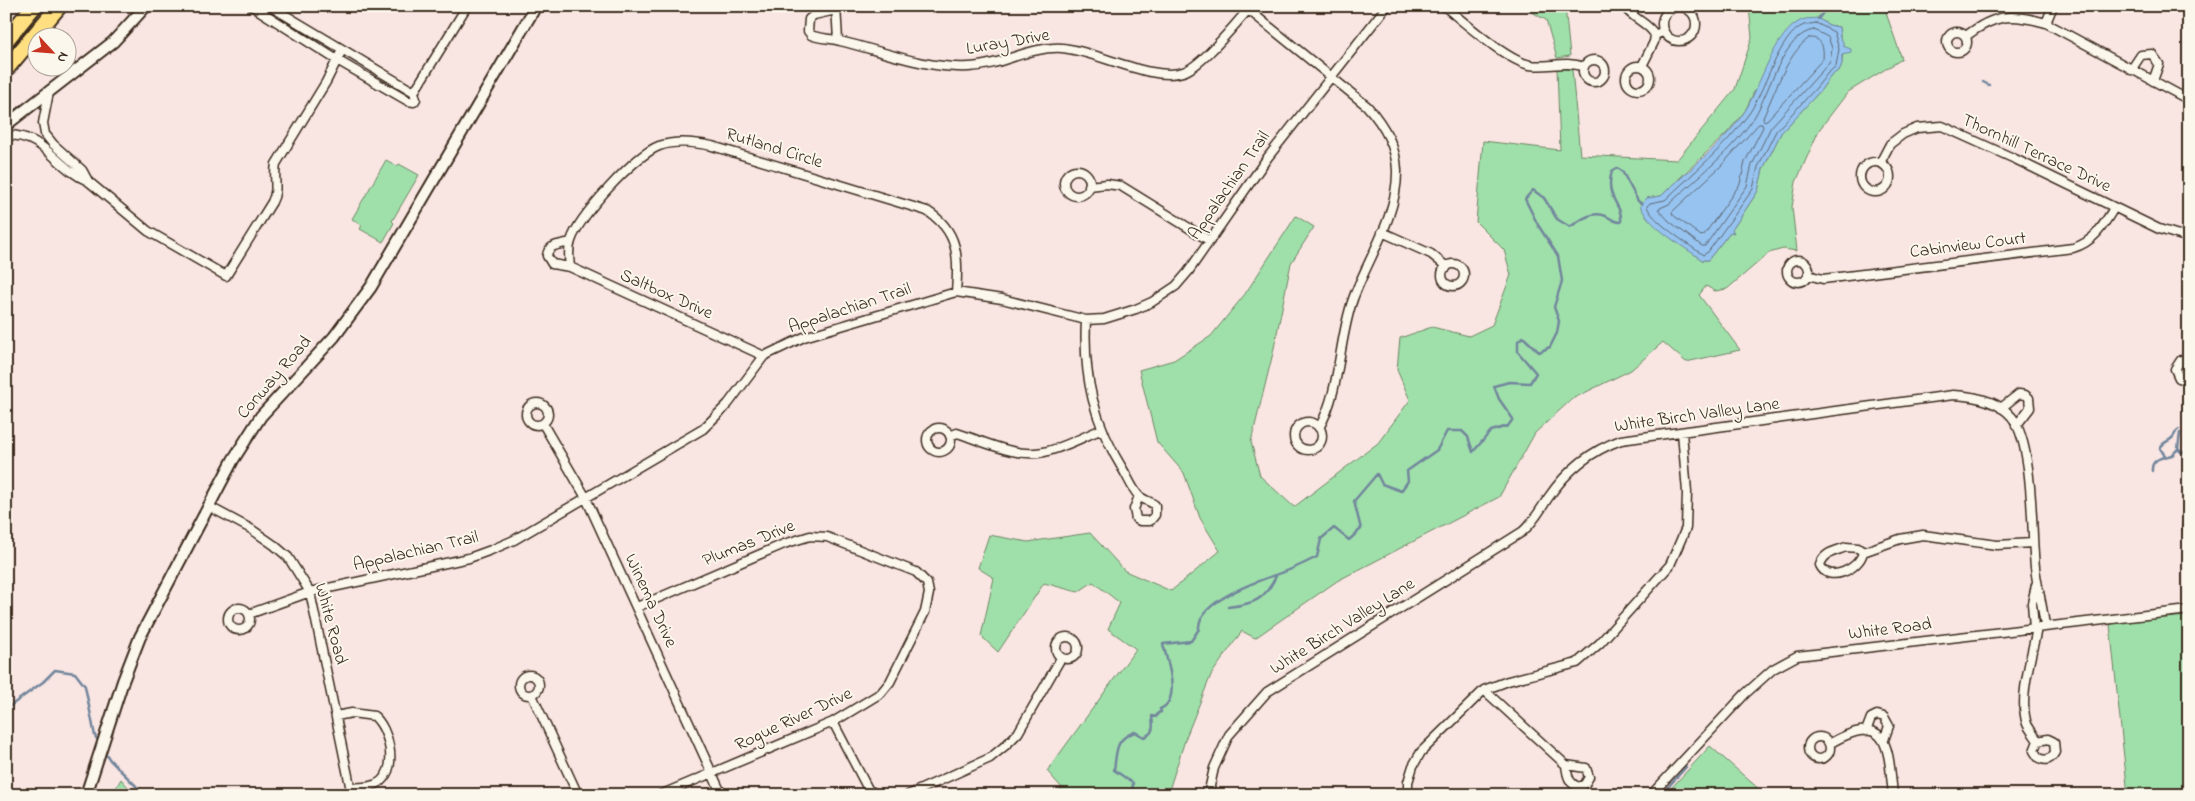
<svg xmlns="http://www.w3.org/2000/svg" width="2195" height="801" font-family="'Indie Flower',sans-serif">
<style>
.green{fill:#9fe0aa;stroke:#6d8564;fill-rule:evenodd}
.water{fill:#96c3f0;stroke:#72869c}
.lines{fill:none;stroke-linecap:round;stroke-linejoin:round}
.shore{stroke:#5f6772;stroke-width:1}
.stream{stroke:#72869c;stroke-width:2.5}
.minor-casing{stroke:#3b2a1e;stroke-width:11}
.tertiary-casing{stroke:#3b2a1e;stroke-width:14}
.motorway-casing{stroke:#3b2a1e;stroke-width:19}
.minor{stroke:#fbf7ec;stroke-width:8}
.tertiary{stroke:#fbf7ec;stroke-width:10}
.motorway{stroke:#ffdf80;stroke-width:15}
.labels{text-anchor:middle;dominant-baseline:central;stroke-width:4;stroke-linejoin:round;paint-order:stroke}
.street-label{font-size:18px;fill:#3b2a1e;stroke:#fbf7ec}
</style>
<rect width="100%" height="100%" fill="#f9e5e2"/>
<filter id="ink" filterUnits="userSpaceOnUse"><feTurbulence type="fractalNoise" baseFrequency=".02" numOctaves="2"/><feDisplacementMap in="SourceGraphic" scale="10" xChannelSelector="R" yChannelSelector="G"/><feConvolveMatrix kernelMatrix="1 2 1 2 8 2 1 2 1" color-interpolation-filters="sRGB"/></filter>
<g filter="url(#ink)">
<path class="green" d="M1521 6H1565L1570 56 1557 58 1546 20Z
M1749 6H1897L1886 13 1902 59 1848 92 1819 130 1796 182 1792 207 1797 251 1783 249 1769 253 1727 289 1715 291 1706 286 1699 295 1740 350 1686 362 1663 342 1631 370 1572 399 1535 433 1499 497 1337 581 1255 638 1242 631 1211 675 1186 737 1168 793 1165 795H1056L1062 788 1047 771 1136 649 1108 629 1120 603 1093 582 1078 592 1044 583 998 652 981 636 994 578 978 568 989 535 1028 542 1090 533 1125 571 1171 591 1220 551 1200 518 1184 473 1157 442 1139 370 1174 360 1211 336 1245 294 1296 216 1314 227 1291 263 1273 353 1251 442 1260 476 1294 507 1378 443 1410 400 1397 370 1400 338 1432 327 1469 336 1492 325 1511 275 1504 250 1476 222 1483 141 1560 150 1557 68 1572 70 1580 155 1677 160 1735 89 1752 38ZM1817 18 1829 25 1839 27C1840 42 1846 55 1840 69L1830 77 1821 90 1781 133 1763 169 1758 191 1732 230 1734 232 1731 231 1708 260H1702L1662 230 1647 198 1661 196 1727 133 1745 111 1754 92Z
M386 160 397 166 399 164 419 175 392 221 394 223 383 242 360 229 362 225 352 219Z
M2189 616V795H2128L2110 625 2116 622Z
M1710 746 1760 790 1767 795H1665Z
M121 779 135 795H112Z"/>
<path class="water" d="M1817 18 1829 25 1839 27 1840 38 1843 41V46L1851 49V53L1842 55V64L1840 69 1830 77 1821 90 1781 133 1763 169 1758 191 1732 230 1734 233 1730 232 1708 260H1702C1682 245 1651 229 1640 206L1647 198 1661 196C1689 170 1725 142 1745 111 1760 87 1774 32 1802 20 1806 18 1813 19 1817 18Z"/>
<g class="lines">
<path class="shore" d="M1816 23 1834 32 1839 49 1836 66 1827 74 1817 87 1776 131 1758 167 1753 189 1708 252 1703 255C1691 246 1650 220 1647 206L1650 203 1665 200C1693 173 1725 147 1748 115 1764 94 1779 34 1804 25 1808 24 1812 24 1816 23Z
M1814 30 1828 37 1832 48 1830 62 1771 127 1752 165 1747 186 1705 246H1702L1669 221 1658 209 1669 204C1696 179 1736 147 1755 116 1769 93 1784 33 1814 30Z
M1809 38C1823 37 1824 49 1823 59L1767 120 1764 121 1763 118C1774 94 1787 54 1809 38Z
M1759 124H1762L1763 127 1745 162 1740 184 1704 235 1701 236 1673 215 1672 212 1720 167Z"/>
<path class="stream" d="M1818 19 1825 10 1831 6
M1983 82 1989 85
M2180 433 2178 449 2181 452 2189 453
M2165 456 2160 448C2163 442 2168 442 2172 438 2176 434 2175 431 2179 429
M2152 471C2151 458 2162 458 2172 455L2178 449
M1228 607C1254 604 1265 600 1276 576
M6 709 43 682 55 670 75 673 85 686 95 736 99 742
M104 751 110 760 145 795
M1132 795 1133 783 1114 770C1117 752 1114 739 1135 732L1144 737C1155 733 1153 726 1152 716L1156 717 1158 713 1161 712 1160 709C1182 700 1167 661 1163 644L1191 641 1199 629C1197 601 1260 580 1281 573 1293 569 1305 563 1317 557L1321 539 1334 528 1349 540 1361 529 1354 501 1377 474 1382 484 1401 491 1408 481 1407 471 1437 450 1447 431H1462L1468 437 1473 452 1491 431 1508 426 1513 419 1499 399 1494 386 1509 382 1530 383 1536 373 1518 352V341L1523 337 1539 352 1550 347 1557 333 1559 321 1554 307 1562 281 1558 256 1538 225 1525 199 1533 190 1544 198 1557 219 1570 227C1581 220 1590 212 1603 215 1611 217 1613 223 1621 222 1623 203 1604 199 1612 171L1617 168 1622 171 1638 201 1642 204
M1661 795 1686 767"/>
<defs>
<path id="minor" d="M252 6 337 60 408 101 414 102 416 99 414 92 270 6
M836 6 838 40
M1444 6C1464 22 1506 60 1530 65 1548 68 1565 60 1584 67
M1624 6C1632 19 1648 22 1655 35L1664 31
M1245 7 1367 106C1384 125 1396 145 1397 170 1398 216 1368 258 1353 299 1338 341 1341 389 1319 428
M1662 24a17 17 0 1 1 34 0a17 17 0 1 1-34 0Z
M836 10 814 15 809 19 808 31 811 35C820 39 830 38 840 41 882 51 926 69 969 67 1001 66 1029 46 1062 48 1098 51 1151 82 1183 72 1202 66 1233 26 1248 10
M2046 23 2053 6
M1947 42a10 10 0 1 1 20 0a10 10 0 1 1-20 0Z
M1966 36C1995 14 2011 13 2046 23L2189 100
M1583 71a11 11 0 1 1 22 0a11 11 0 1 1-22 0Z
M1626 78a12 12 0 1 1 24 0a12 12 0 1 1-24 0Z
M1642 66 1654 42 1655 35
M2131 70 2141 55 2152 54 2159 64 2153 81
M49 92 43 123 45 134 53 144 82 170 88 181
M414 92 467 6
M6 135C45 134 56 168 88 181L148 231 226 276 272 202C279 189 273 178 276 164L326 82 342 50
M1860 177a15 15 0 1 1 30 0a15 15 0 1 1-30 0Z
M1880 163 1890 144 1903 134 1917 128 1942 126 2015 159 2159 229 2189 238
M1064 183a13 13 0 1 1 26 0a13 13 0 1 1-26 0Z
M1089 186 1107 184 1121 186 1210 241
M1382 232 1431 254 1447 267
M570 242C560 245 548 244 547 256L552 264 570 267
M1787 271a11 11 0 1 1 22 0a11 11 0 1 1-22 0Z
M1442 275a11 11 0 1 1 22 0a11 11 0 1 1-22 0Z
M1808 275 1823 279 2073 248C2094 242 2103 226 2114 208
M1086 320C1083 378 1094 423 1125 473 1129 480 1133 490 1139 496 1143 500 1150 501 1155 505V515L1150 521H1140L1136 519 1134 509 1139 496
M764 356 570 267C569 259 568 249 571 241 578 217 635 155 659 146 676 140 694 142 712 146L927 211C959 231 959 258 956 292
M2189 360H2181L2175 369 2179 378 2189 380
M526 414a11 11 0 1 1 22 0a11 11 0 1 1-22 0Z
M2001 408 2019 394 2025 395 2029 398 2030 408 2016 426
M1294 436a14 14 0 1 1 28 0a14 14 0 1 1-28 0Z
M543 424 585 496 722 795
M927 440a12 12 0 1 1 24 0a12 12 0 1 1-24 0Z
M950 436 957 433C983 441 1015 458 1044 452 1063 448 1083 437 1102 429
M208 506 251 529 274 545 288 557 310 592 352 795
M2189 521 2187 526 2189 533
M1846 547 1858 548 1863 552C1860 569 1828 584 1820 565 1824 552 1834 552 1846 547Z
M1863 552 1900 539 1923 535 1997 545 2033 543
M637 607 784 544 810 536 827 537 916 572 927 583 929 593 925 612 890 682 881 693 833 722 660 795
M228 619a11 11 0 1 1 22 0a11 11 0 1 1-22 0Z
M249 614 310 592 469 558 491 550 514 540 703 429 728 404 764 356 804 337 956 292 1002 299 1086 320 1104 319 1136 309 1152 302 1176 286 1188 272 1268 157 1387 6
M2034 628 2032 603 2036 585
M2037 628C2032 655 2018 698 2027 724 2030 730 2035 736 2038 741L2048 739 2054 742 2055 752C2051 760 2045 762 2038 757L2034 751 2038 741
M1056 648a11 11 0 1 1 22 0a11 11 0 1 1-22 0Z
M519 685a10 10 0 1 1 20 0a10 10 0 1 1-20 0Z
M1484 690 1566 765
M532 695 578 795
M336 716 352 713 374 716C389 729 398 766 381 781 373 788 360 787 350 788
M833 722 868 789 877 795
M1866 731 1871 718 1877 715 1884 717 1889 726 1884 740
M1808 748a11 11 0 1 1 22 0a11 11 0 1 1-22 0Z
M1829 744C1889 709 1888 747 1893 795
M1566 765 1586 768 1589 777 1585 784 1580 787C1569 785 1567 775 1566 765Z
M908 795 990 758 1006 745 1018 733 1061 658
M1208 795 1214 768 1229 735 1267 692 1522 532C1534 522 1540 510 1548 498 1567 470 1590 451 1621 440L1953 395C1974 396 1998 400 2012 417 2034 446 2031 530 2035 567 2037 587 2043 606 2045 627
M1408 795V782L1413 766 1421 752 1484 690 1508 681 1577 663 1600 643 1670 565 1686 528 1687 492 1682 432
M1651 795 1745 694 1773 669 1797 656 2189 610"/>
<path id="tertiary" d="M6 125 113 42 146 6
M86 795 123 681 140 637 233 460 261 416 334 337 371 287 536 6"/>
<path id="motorway" d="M6 40 34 6
M6 69 59 6"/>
</defs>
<use href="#minor" class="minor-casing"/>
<use href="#tertiary" class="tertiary-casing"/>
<use href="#motorway" class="motorway-casing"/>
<use href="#minor" class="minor"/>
<use href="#tertiary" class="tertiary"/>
<use href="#motorway" class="motorway"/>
</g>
</g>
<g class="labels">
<g class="street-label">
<text transform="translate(1008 43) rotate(-10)">Luray Drive</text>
<text transform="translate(774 149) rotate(17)">Rutland Circle</text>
<text transform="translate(2036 154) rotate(25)">Thornhill Terrace Drive</text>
<text transform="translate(1230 186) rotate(-55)">Appalachian Trail</text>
<text transform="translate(1968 246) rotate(-7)">Cabinview Court</text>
<text transform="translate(666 295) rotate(24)">Saltbox Drive</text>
<text transform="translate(850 309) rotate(-18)">Appalachian Trail</text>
<text transform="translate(275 378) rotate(-49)">Conway Road</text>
<text transform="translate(1697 416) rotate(-8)">White Birch Valley Lane</text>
<text transform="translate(749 544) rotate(-22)">Plumas Drive</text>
<text transform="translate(416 552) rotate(-13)">Appalachian Trail</text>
<text transform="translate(650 601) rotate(65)">Winema Drive</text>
<text transform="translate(330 624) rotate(75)">White Road</text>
<text transform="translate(1343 627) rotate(-32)">White Birch Valley Lane</text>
<text transform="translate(1890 630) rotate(-7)">White Road</text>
<text transform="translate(794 720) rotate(-25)">Rogue River Drive</text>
</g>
</g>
<rect width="2195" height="801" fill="none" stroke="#fbf7ec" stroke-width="25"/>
<rect x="12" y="12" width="2170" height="776" fill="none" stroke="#3b2a1e" stroke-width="2" filter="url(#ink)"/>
<g transform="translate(52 52) rotate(116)"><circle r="24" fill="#fbf7ec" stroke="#aea59a"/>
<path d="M0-4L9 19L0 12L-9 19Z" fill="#c8321e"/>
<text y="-8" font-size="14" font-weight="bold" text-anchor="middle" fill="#3b2a1e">N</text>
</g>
</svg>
